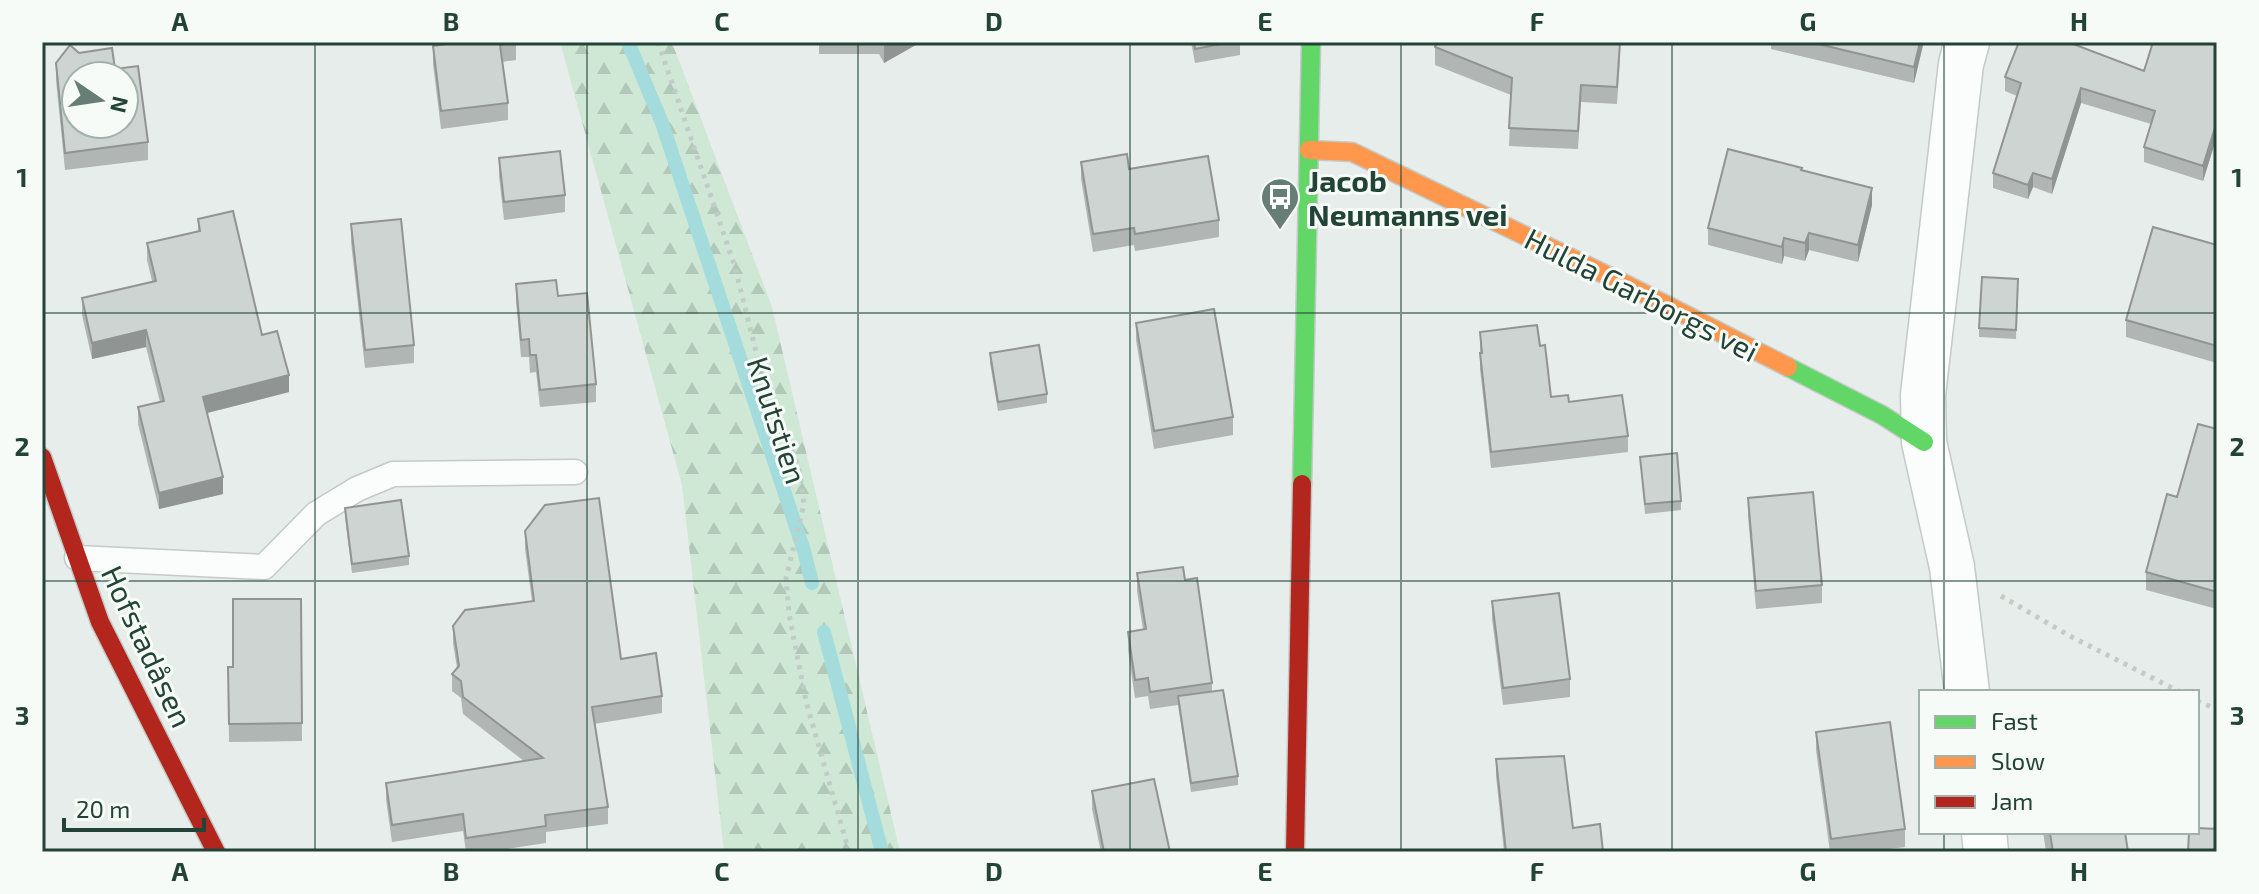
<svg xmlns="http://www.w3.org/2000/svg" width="2259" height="894" font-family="'Exo 2',sans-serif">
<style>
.forest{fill:url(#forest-firs)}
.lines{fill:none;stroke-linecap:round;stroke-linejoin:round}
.stream{stroke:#a4dcde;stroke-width:14}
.lane-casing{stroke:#c4cac7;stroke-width:27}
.street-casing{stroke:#c4cac7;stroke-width:47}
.fast-casing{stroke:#c2cbc7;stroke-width:21}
.slow-casing{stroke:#c2cbc7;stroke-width:21}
.jam-casing{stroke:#c2cbc7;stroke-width:21}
.path{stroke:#c2ccc7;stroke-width:5;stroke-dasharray:4 6;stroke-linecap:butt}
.lane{stroke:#fbfcfc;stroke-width:24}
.street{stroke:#fbfcfc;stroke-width:44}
.fast{stroke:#63d668;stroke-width:18}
.slow{stroke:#ff974d;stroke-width:18}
.jam{stroke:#b3261e;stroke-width:18}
.wall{fill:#b1b6b4}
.shaded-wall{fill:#909492}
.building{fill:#ced4d1;stroke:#909492;stroke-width:2;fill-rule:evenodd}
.grid{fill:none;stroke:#224337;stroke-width:2;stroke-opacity:0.55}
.labels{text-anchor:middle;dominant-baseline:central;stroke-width:6;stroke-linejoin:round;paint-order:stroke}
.poi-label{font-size:30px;font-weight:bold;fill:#224337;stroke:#f6fbf8;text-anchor:start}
.street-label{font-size:30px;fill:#224337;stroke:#f6fbf8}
.neatline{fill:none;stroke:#224337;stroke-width:3}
.grid-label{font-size:26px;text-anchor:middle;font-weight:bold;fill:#224337}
</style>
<defs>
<pattern id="forest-firs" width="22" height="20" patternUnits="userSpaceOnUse" patternTransform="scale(2)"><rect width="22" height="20" fill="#cfe7d5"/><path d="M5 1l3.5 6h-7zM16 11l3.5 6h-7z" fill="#b1c7b7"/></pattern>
</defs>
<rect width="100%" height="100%" fill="#e7edea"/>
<path class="forest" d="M560 42H672L772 307 900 852H724L682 485Z"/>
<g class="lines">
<path class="stream" d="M628 42 662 123 804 551 812 583
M824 632 882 852"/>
<defs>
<path id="lane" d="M77 558 264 567 316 514 357 489 393 474 575 472"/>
<path id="street" d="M1967 42 1961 64 1923 395 1924 442 1952 567 1967 692
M1984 832 1986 852"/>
<path id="fast" d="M1788 367 1882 415 1924 442
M1302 484 1311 42"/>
<path id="slow" d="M1309 150 1352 152 1629 286 1788 367"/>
<path id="jam" d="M42 457 100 622 216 852
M1295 852 1302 484"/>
</defs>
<use href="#lane" class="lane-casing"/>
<use href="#street" class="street-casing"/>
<use href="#fast" class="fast-casing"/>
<use href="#slow" class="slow-casing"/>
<use href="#jam" class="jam-casing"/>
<path class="path" d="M658 42 735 267 758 360 799 469 804 504 786 578 789 614 806 701 849 852
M2001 596 2070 636 2180 692
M2197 701 2217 709"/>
<use href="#lane" class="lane"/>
<use href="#street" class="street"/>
<use href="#fast" class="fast"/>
<use href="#slow" class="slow"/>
<use href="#jam" class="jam"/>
</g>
<path class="wall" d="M445 42H516V60L502 62 508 103V120L441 129 433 64V46L445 45Z
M819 42H921L884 63 879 54H819Z
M1191 42H1240V55L1195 63Z
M1771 42H1923V45L1914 83 1771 49Z
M2217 42V136L2203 181 2144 162V147L2151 124 2081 103 2052 194 2033 187 2028 199 1993 188V173L2017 96 2005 91V77L2144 71Z
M1435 47 1620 60 1617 104 1581 102 1578 149 1509 146 1511 95 1435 65Z
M79 53 115 69 148 142V160L65 170 56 80V63Z
M499 158 565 195V212L504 220 499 176Z
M1081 162 1129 169 1219 220V237L1135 251 1134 245 1093 252 1081 179Z
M1802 171 1872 205 1858 262 1809 250 1805 261 1784 256 1782 264 1708 245V228Z
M198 219 262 335 289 392 207 413 223 494 159 509 138 424V407L160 402 146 347 92 359 82 315V298L152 281 147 260V243L198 231Z
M351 224 414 345V363L365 368 351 242Z
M2217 245V363L2126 337V320Z
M2018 279 2016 339 1979 337V328Z
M516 284 558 296 596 384V402L540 407 536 372 530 373 529 357H521L516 301Z
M1136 323 1233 417V435L1154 449 1136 340Z
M1480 332 1540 346 1551 397 1569 402 1628 436V452L1491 468 1480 369Z
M990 353 1047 394V403L998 411 990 363Z
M2217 429V609L2146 590V572L2177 497Z
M1640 457 1681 501V510L1645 514Z
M1748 498 1822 585V603L1756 609 1748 516Z
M345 508 409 556V565L352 573 345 517Z
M525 531 621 659 662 696V713L594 724 608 807V824L546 832V843L487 852H466L463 831 392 842 386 800V783L524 761 463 714 461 698 452 691V674L457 668 453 643V626L532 601 525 549Z
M1137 573 1185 580 1212 683V691L1238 776V785L1191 792 1178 705 1150 709 1148 696 1135 698 1128 650V632L1143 630 1137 591Z
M301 599 302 741 229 742 228 667H233Z
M1492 601 1570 679V697L1503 705 1492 619Z
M1816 732 1905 829V847L1865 852H1830L1816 750Z
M1496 759 1573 828 1603 852H1504L1496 776Z
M1092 791 1170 852H1101L1092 809Z
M2043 832H2125L2128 852H2050V850L2046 851Z"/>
<path class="shaded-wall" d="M890 42H921L884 63V46Z
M1920 42H1923V45L1914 83V67Z
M2081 88V103L2052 194V179Z
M2217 121V136L2203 181V166Z
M2033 173V187L2028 199V185Z
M1872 188V205L1858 262V245Z
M1809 233V250L1805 261V243Z
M1784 238V256L1782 264V247Z
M146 330V347L92 359V343Z
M289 375V392L203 414V397Z
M223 477V494L159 509V493Z"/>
<path class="building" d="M447 42H516L500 45 508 103 441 111 433 46 447 44Z
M1194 42H1230L1195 49Z
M1437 42H1620L1617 87 1581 85 1578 131 1509 128 1512 78 1435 47Z
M1810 42H1920L1914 67Z
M2019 42H2068L2144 71 2153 42H2217V121L2203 166 2144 147 2155 111 2081 88 2052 179 2033 173 2028 185 1993 173 2021 83 2005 77Z
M70 45 79 53 112 48 115 69 138 66 148 142 65 153 56 63ZM76 76H124V124H76Z
M1728 149 1802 168 1801 170 1872 188 1858 245 1809 233 1805 243 1784 238 1782 247 1708 228Z
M560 151 565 195 504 202 499 158Z
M1127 154 1129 169 1208 156 1219 220 1135 234 1134 228 1093 234 1081 162Z
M233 211 262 335 277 331 289 375 203 397 223 477 159 493 138 407 164 401 146 330 92 343 82 298 156 281 147 243 200 231 198 219Z
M401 219 414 345 365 350 351 224Z
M2153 227 2217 245V346L2126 320Z
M1982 277 2018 279 2016 330 1979 328Z
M556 280 558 296 587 293 596 384 540 390 536 355H530L529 339 521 340 516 284Z
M1214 309 1233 417 1154 431 1136 323Z
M1537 325 1540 346 1545 345 1551 397 1568 395 1569 402 1622 395 1628 436 1491 452 1480 353H1482L1480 332Z
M1039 345 1047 394 998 402 990 353Z
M2198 424 2217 429V592L2146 572 2167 494 2177 497Z
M1677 453 1681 501 1645 504 1640 457Z
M1813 492 1822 585 1756 591 1748 498Z
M599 498 621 659 656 653 662 696 592 707 608 807 545 815 546 826 466 838 463 814 392 825 386 783 543 758 463 697 461 681 452 674 459 666 453 626 465 610 534 601 525 531 545 505Z
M401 500 409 556 352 564 345 508Z
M1183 567 1185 580 1197 578 1212 683 1150 692 1148 678 1135 680 1128 632 1146 629 1137 573Z
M1559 593 1570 679 1503 688 1492 601Z
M233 599H301L302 723 229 724 228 667H233Z
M1223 690 1238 776 1191 783 1178 696Z
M1890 722 1905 829 1831 839 1816 732Z
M1564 756 1573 828 1600 824 1603 852H1506L1496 759Z
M1154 779 1170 852H1104L1092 791Z
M2197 828 2217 829V852H2188L2189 832H2197Z
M2046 832H2125L2128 852H2053L2050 833H2046Z"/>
<path class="grid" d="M315 42V852M587 42V852M858 42V852M1130 42V852M1401 42V852M1672 42V852M1944 42V692M42 313H2217M42 581H2217M1944 832V852"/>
<defs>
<symbol id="bus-pin" viewBox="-11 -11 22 30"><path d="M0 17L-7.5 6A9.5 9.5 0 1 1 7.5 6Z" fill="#677e76" stroke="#f6fbf8"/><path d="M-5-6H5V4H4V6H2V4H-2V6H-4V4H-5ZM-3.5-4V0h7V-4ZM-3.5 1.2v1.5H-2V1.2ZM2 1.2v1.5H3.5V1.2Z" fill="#fff"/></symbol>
</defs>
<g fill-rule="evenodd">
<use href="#bus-pin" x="1258" y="175" width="44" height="60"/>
</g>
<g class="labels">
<g class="poi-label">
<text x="1308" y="180">Jacob<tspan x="1308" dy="34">Neumanns vei</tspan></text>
</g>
<g class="street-label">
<text transform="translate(1642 294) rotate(27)">Hulda Garborgs vei</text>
<text transform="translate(778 420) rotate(72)">Knutstien</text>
<text transform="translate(148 646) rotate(65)">Hofstadåsen</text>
</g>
</g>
<rect width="2259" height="894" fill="none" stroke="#f6fbf8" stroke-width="88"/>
<rect x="1919" y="690" width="280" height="144" fill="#f6fbf8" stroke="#a1b1ab" stroke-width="2"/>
<rect x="1935" y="716" width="40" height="12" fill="#63d668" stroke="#a1b1ab" stroke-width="2"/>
<text x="1991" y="730" font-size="24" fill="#224337">Fast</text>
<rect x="1935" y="756" width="40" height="12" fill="#ff974d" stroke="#a1b1ab" stroke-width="2"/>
<text x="1991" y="770" font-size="24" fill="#224337">Slow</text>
<rect x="1935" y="796" width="40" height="12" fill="#b3261e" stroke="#a1b1ab" stroke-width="2"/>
<text x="1991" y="810" font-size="24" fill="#224337">Jam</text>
<g transform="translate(100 100) rotate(103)"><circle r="38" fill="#f6fbf8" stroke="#a1b1ab" stroke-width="2"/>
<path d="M0-6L14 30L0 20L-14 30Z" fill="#677e76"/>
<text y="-12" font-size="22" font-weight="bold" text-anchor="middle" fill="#224337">N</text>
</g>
<path d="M64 818v12h140v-12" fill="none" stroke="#224337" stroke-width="4"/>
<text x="76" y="818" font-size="24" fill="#224337" stroke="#f6fbf8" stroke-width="6" paint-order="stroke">20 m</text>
<rect x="44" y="44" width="2171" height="806" class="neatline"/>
<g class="grid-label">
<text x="180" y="31">A</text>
<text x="451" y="31">B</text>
<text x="722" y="31">C</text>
<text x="994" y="31">D</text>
<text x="1265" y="31">E</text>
<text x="1537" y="31">F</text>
<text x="1808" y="31">G</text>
<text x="2079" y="31">H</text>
<text x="22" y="187">1</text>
<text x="2237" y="187">1</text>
<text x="22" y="456">2</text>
<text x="2237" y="456">2</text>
<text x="22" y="725">3</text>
<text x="2237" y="725">3</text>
<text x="180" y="881">A</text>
<text x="451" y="881">B</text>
<text x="722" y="881">C</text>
<text x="994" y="881">D</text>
<text x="1265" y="881">E</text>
<text x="1537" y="881">F</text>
<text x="1808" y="881">G</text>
<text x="2079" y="881">H</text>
</g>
</svg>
